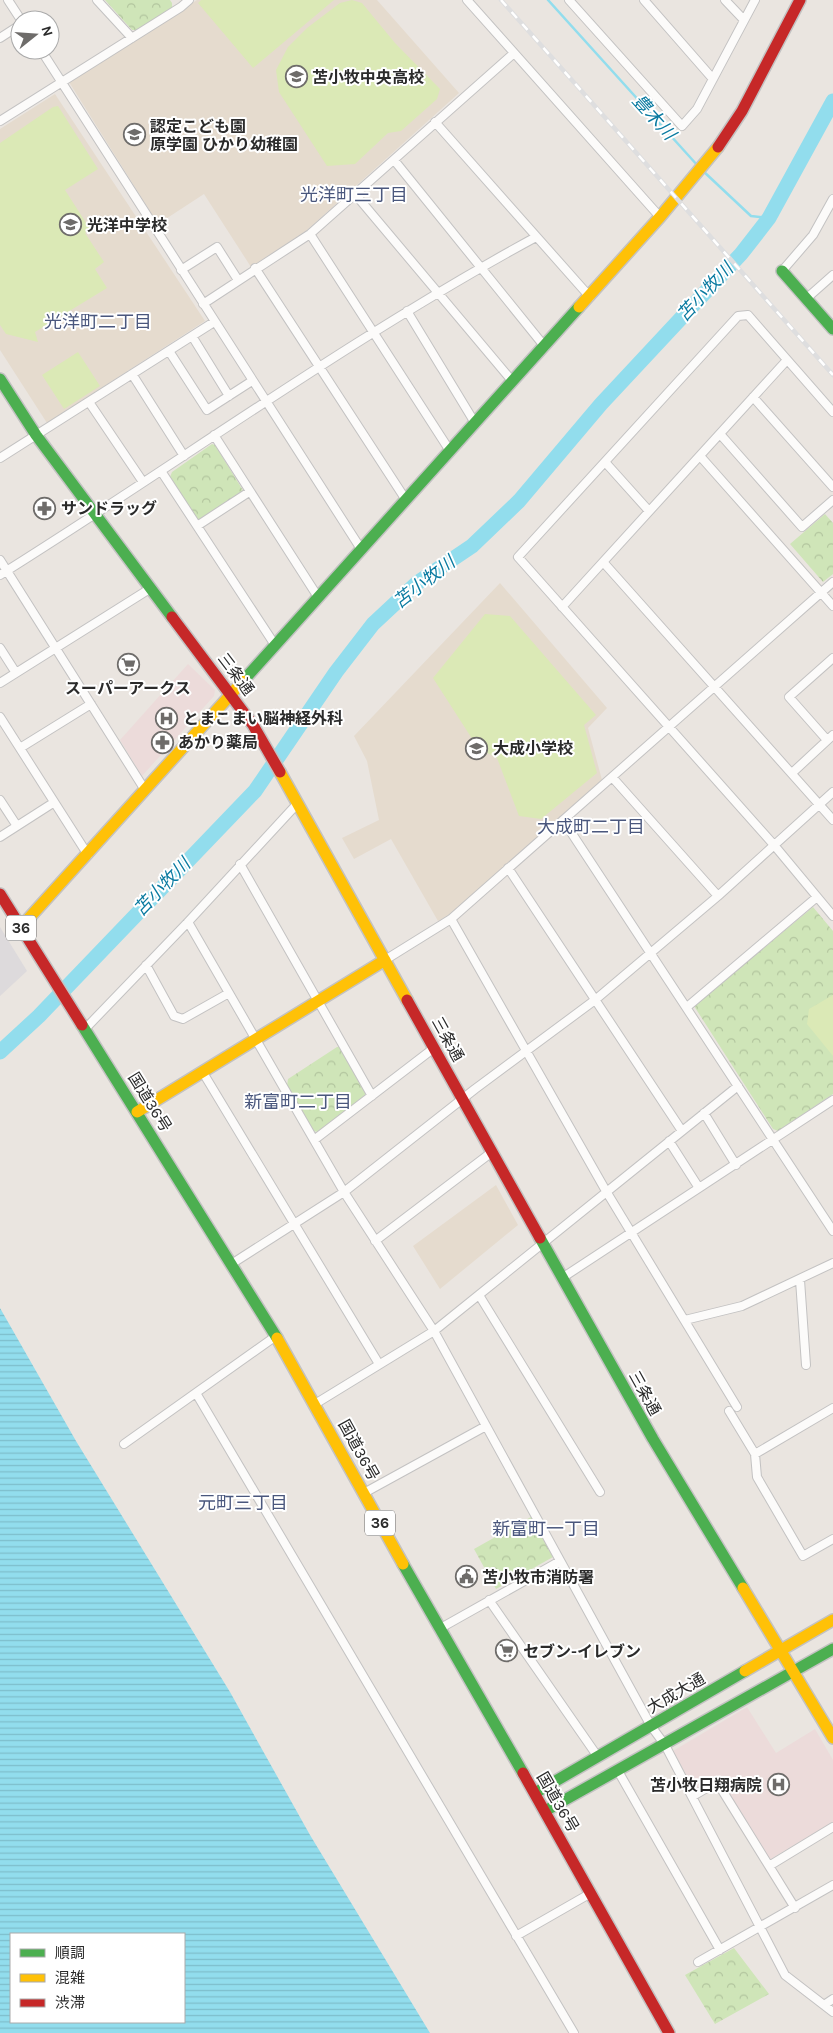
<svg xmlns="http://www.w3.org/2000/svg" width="833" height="2033" font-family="Karla,'Noto Sans JP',sans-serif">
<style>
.industrial{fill:#dddadc}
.education{fill:#e5dbce}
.medical{fill:#ecdbda}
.park{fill:url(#park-crowns)}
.pitch{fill:#dbe9b6}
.water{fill:url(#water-rules);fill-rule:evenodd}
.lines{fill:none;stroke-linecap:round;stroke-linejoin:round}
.stream{stroke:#92dded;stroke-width:2.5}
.river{stroke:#92dded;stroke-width:15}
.street-casing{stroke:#c3c2c2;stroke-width:10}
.fast-casing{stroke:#c3c2c2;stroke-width:14}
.slow-casing{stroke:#c3c2c2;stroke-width:14}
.jam-casing{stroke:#c3c2c2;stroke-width:14}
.street{stroke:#fcfbfa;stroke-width:8}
.fast{stroke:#4caf50;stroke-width:11}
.slow{stroke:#ffc107;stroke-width:11}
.jam{stroke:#c62828;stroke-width:11}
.rail-casing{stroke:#dededf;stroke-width:4.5}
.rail{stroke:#fff;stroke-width:2.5;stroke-dasharray:8;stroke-linecap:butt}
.labels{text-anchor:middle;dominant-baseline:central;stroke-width:4;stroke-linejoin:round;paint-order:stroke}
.shield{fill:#fff;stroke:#6b6b6b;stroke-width:1}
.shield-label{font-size:15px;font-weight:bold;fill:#2b2b2b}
.poi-label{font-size:16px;font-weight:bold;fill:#2b2b2b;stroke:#fff;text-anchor:start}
.street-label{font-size:16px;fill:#2b2b2b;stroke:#fff}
.water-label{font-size:18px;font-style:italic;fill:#097aa0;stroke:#fff}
.neighbourhood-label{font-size:18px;fill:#4a577d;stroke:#fff}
</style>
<defs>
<pattern id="park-crowns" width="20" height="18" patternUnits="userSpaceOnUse" patternTransform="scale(1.25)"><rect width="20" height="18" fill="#cfe5b8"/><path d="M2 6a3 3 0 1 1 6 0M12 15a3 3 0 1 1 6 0" fill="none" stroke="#b2c59e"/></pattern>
<pattern id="water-rules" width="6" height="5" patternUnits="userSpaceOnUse" patternTransform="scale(1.25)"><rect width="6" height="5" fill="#92dded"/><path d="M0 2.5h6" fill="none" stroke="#7ebecb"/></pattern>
</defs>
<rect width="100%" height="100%" fill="#eae5e0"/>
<path class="industrial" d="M0 927 27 971 0 996Z"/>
<path class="education" d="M197 0H377L459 93 306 231 251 267 204 194 158 224 69 82Z
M55 94 205 321 47 423 0 350V129Z
M500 583 607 708 588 728 602 780 449 915 438 921 391 839 354 859 342 838 379 820 367 761 354 736Z
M496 1185 518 1225 440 1289 413 1246Z"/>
<path class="medical" d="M188 664 215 690 214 696 142 776 120 740Z
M747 1707 776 1753 815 1729 833 1760V1822L769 1860 719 1779 696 1792 673 1751Z"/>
<path class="park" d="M105 0H170L172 3V8L136 30H132Z
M212 444 215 445 244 492 198 521 170 477 172 472Z
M825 514 833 523V574L823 582 790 544Z
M813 907 833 931V1094L778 1131 773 1129 694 1006Z
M337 1047H340L365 1091V1095L318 1132 313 1131 287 1086 288 1079Z
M531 1517 553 1557 496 1589 474 1549Z
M734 1948 769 1994 715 2024 685 1975Z"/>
<path class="pitch" d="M201 0H334L253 68 198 3Z
M352 0 362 3 395 43 440 89 437 99 401 131 388 133 355 164 327 166 279 92 276 70 288 47 307 28 340 3Z
M58 106 98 169 65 190 90 229 85 233 104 262 95 269 107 288 35 332 38 342 6 334 0 325V143L53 107Z
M78 352 100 386 64 409 42 375Z
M485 614 510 616 596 715 584 725 597 773 541 819 519 816 497 758 478 748 433 678Z
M833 995V1056L807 1024 809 1009Z"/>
<path class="water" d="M0 1308 76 1441 230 1692 310 1835 430 2033H0ZM11 1934H184V2022H11Z"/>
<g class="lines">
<path class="stream" d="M548 0 698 166
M702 170 751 216 769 218"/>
<path class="river" d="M0 1052 39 1016 255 791 336 672 373 624 417 583 472 546 519 501 601 404 741 254 769 218 833 101"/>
<defs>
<path id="street" d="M8 0 21 20
M97 0 132 38
M467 0 660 217
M569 0 682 126 697 109 755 0
M644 0 713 79
M725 0 744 20
M0 38 20 25
M41 50 361 549
M0 121 181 7 189 0
M435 122 590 297
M394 160 545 347
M355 194 513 382
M310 234 450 451
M255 268 406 500
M181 270 217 247 238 280
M782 271 813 235 833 199
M807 298 833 275
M203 304 310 234 513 54
M407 311 475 423
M192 336 229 396
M169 351 207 410 252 381
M132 374 184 456
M753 397 833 487
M89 402 143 482
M833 412 748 315 738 316 518 557 774 845 833 916
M720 434 802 527 833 500
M214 435 318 597
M700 456 833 606
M0 458 214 322
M605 462 649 511
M161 471 275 645
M197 526 249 492
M0 560 145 790
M604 563 833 820
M0 575C179 463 350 338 536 237
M562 607 787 360
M0 648 16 673
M0 683 151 588
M0 717 88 855
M827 740 789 697 833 658
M20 748 91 704
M792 773 833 735
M612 777 718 896
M0 800 17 826
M563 820 833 1231
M0 837 53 803
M240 864 372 1096
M508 868 682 1131
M451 919 606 1191 737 1407
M188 922 344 1192 434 1331 651 1726 665 1745 785 1975 833 2012
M385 960 451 919 833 582
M146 965 174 1016 183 1019 229 993
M687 1007 817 897
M85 1029 188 922 297 804
M202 1071 379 1364
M704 1113 736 1165
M314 1140 434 1048
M669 1141 699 1188
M375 1241 492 1152
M233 1263 344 1192 475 1089 595 1000 718 896 833 792
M562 1278 833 1100
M800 1280 806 1365
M479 1295 600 1492
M685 1320 742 1306 833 1263
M196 1393 574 2033
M315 1404 434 1331 738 1086
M729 1411 755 1454 833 1408
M124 1444 276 1336
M755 1454 757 1477 803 1556 833 1539
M364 1493 486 1426
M489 1600 598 1757
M439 1629 560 1561
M618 1771 720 1950
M693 1796 717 1782 795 1908
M769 1866 833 1827
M516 1936 591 1893
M698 1962 833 1885
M824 2005 833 1999"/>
<path id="fast" d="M782 271 833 329
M0 379 36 435 172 617
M243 681 579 307
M82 1025 277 1338
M540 1238 653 1439 743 1588
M403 1564 523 1773
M535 1793 745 1671
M545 1811 833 1649"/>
<path id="slow" d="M579 307 660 217 718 147
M280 772 407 1000
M21 927 243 681
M137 1112 385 960
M277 1338 403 1564
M743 1588 833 1738
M745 1671 833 1620"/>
<path id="jam" d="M718 147 742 111 800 0
M172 617 253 725 280 772
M0 894 82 1025
M407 1000 540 1238
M523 1773 669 2033"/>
</defs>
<use href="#street" class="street-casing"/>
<use href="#fast" class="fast-casing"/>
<use href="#slow" class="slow-casing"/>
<use href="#jam" class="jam-casing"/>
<use href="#street" class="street"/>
<use href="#fast" class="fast"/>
<use href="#slow" class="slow"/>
<use href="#jam" class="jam"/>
<defs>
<path id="rail" d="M501 0 833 375"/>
</defs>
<use href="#rail" class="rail-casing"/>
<use href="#rail" class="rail"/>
</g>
<defs>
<symbol id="school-ring" viewBox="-11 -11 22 22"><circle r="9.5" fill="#fff" stroke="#6e6c6a" stroke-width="1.5"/><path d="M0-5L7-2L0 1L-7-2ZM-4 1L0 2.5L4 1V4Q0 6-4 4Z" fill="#6e6c6a"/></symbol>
<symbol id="pharmacy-ring" viewBox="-11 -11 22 22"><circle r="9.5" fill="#fff" stroke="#6e6c6a" stroke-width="1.5"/><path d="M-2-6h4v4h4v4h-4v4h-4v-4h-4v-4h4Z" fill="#6e6c6a"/></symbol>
<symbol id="supermarket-ring" viewBox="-11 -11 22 22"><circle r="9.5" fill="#fff" stroke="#6e6c6a" stroke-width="1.5"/><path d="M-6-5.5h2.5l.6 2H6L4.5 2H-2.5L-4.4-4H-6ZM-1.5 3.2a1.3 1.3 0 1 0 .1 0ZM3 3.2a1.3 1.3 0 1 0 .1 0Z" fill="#6e6c6a"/></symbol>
<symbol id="hospital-ring" viewBox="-11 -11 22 22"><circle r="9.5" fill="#fff" stroke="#6e6c6a" stroke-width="1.5"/><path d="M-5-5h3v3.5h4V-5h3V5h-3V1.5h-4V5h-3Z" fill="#6e6c6a"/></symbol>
<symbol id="civic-ring" viewBox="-11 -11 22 22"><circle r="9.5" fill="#fff" stroke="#6e6c6a" stroke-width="1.5"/><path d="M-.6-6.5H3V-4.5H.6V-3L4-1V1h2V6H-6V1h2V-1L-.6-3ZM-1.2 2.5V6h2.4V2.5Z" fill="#6e6c6a"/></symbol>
</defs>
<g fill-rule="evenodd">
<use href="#school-ring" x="284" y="64" width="25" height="25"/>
<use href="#school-ring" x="122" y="122" width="25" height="25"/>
<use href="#school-ring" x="58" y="212" width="25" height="25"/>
<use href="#pharmacy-ring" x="32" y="496" width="25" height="25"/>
<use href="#supermarket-ring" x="116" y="652" width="25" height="25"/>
<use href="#hospital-ring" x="154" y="706" width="25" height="25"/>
<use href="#pharmacy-ring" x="150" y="730" width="25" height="25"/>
<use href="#school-ring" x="464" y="736" width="25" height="25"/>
<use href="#civic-ring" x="454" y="1564" width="25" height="25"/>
<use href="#supermarket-ring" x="494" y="1638" width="25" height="25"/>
<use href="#hospital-ring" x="766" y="1772" width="25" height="25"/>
</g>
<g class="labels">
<g class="shield">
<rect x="6" y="915.5" width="30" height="25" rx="4"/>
<rect x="365" y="1510.5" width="30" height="25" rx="4"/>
</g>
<g class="shield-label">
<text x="21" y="928">36</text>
<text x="380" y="1523">36</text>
</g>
<g class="poi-label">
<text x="312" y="77">苫小牧中央高校</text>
<text x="150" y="126">認定こども園<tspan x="150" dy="18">原学園 ひかり幼稚園</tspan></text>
<text x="87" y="225">光洋中学校</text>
<text x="61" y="508">サンドラッグ</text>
<text x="128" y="688" text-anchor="middle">スーパーアークス</text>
<text x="183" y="718">とまこまい脳神経外科</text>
<text x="178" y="742">あかり薬局</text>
<text x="493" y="748">大成小学校</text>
<text x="482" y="1577">苫小牧市消防署</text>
<text x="523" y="1651">セブン-イレブン</text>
<text x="762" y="1785" text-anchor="end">苫小牧日翔病院</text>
</g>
<g class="street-label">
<text transform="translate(236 674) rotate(53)">三条通</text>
<text transform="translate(448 1039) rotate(61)">三条通</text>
<text transform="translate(150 1102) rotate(58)">国道36号</text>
<text transform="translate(645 1393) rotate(61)">三条通</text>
<text transform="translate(359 1450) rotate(61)">国道36号</text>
<text transform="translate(676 1693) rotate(-30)">大成大通</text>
<text transform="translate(558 1802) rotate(60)">国道36号</text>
</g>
<g class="water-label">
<text transform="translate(654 117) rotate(48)">豊木川</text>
<text transform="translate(705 292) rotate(-47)">苫小牧川</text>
<text transform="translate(424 582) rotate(-38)">苫小牧川</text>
<text transform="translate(162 887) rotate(-46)">苫小牧川</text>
</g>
<g class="neighbourhood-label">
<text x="354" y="195">光洋町三丁目</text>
<text x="98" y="322">光洋町二丁目</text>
<text x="591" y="827">大成町二丁目</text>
<text x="298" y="1102">新富町二丁目</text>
<text x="243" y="1503">元町三丁目</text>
<text x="546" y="1529">新富町一丁目</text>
</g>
</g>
<rect x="10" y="1933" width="175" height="90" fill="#ffffff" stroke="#aaaaaa"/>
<rect x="20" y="1949" width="25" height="8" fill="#4caf50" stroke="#aaaaaa"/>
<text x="55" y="1958" font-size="15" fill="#2b2b2b">順調</text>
<rect x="20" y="1974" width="25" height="8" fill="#ffc107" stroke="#aaaaaa"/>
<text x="55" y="1983" font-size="15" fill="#2b2b2b">混雑</text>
<rect x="20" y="1999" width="25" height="8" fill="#c62828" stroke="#aaaaaa"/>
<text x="55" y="2008" font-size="15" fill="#2b2b2b">渋滞</text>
<g transform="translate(35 35) rotate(73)"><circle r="24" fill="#ffffff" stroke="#aaaaaa"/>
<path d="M0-4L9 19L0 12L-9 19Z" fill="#6e6c6a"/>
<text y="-8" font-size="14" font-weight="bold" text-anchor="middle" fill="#2b2b2b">N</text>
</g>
</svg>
